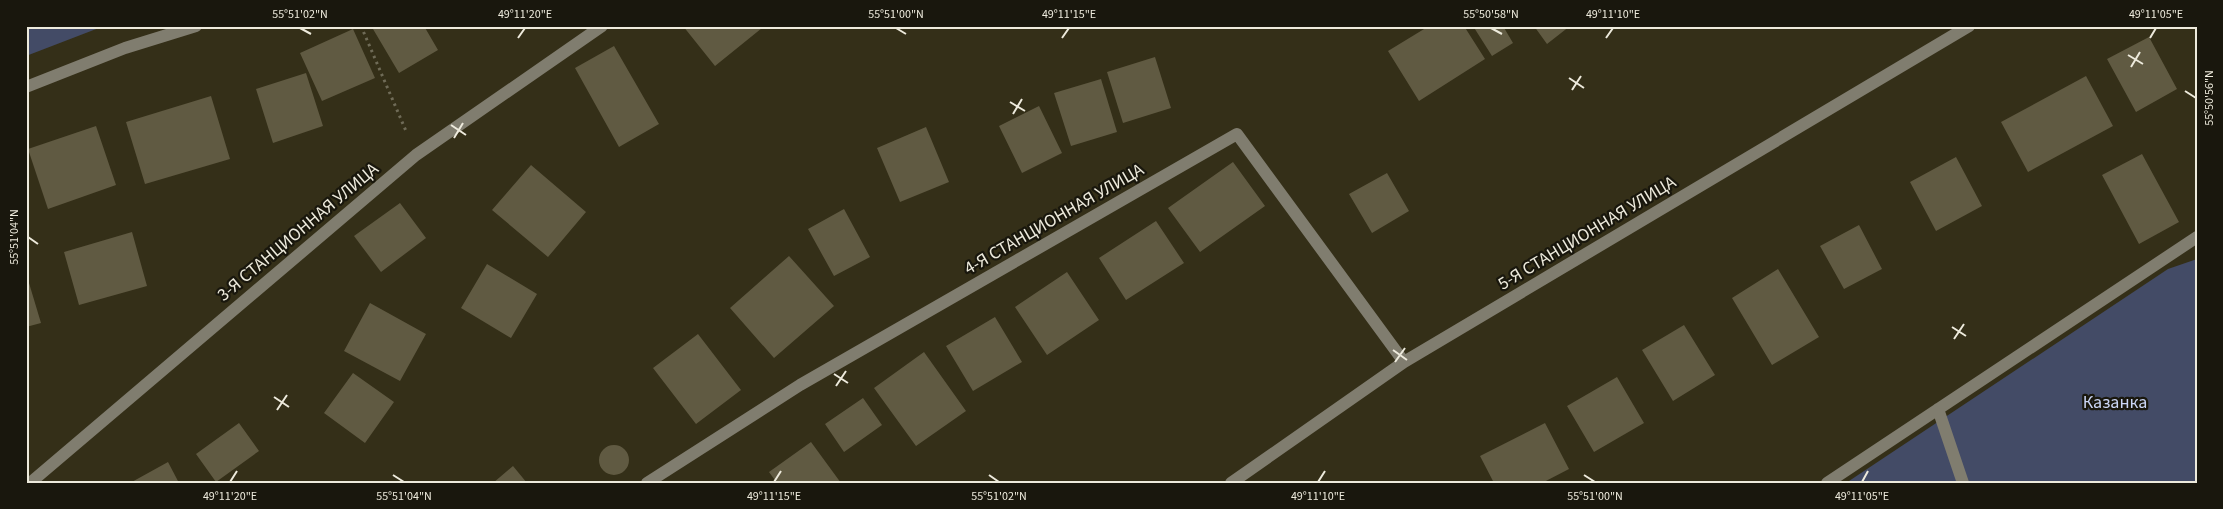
<svg xmlns="http://www.w3.org/2000/svg" width="2223" height="509" font-family="'Source Sans 3',sans-serif">
<style>
.green{fill:#434b66}
.building{fill:#605a42}
.lines{fill:none;stroke-linecap:round;stroke-linejoin:round}
.path{stroke:#6f6b57;stroke-width:3;stroke-dasharray:2.5 4;stroke-linecap:butt}
.minor{stroke:#807d6f;stroke-width:12}
.ticks{fill:none;stroke:#edeadc;stroke-width:2}
.labels{text-anchor:middle;dominant-baseline:central;stroke-width:4.5;stroke-linejoin:round;paint-order:stroke}
.street-label{font-size:18px;fill:#edeadc;stroke:#19170d}
.park-label{font-size:18px;fill:#cbd6f6;stroke:#19170d}
.neatline{fill:none;stroke:#edeadc;stroke-width:2}
.ticks-label{font-size:12px;text-anchor:middle;fill:#edeadc}
</style>
<rect width="100%" height="100%" fill="#342f18"/>
<path class="green" d="M26 26H104L26 56Z
M2197 259V483H1846L2168 269Z"/>
<path class="building" d="M378 26H424L438 50 399 73 373 29Z
M683 26H760L762 28 715 66Z
M1429 26H1464L1485 59 1419 101 1388 51Z
M1473 26H1503L1513 43 1492 56Z
M1534 26H1570L1547 44Z
M353 29 375 78 322 101 300 53Z
M2149 37 2177 89 2136 112 2107 59Z
M614 46 659 124 619 147 575 68Z
M1155 57 1171 108 1123 123 1107 72Z
M306 73 323 126 273 143 256 89Z
M2086 76 2113 126 2028 172 2001 122Z
M1101 79 1117 132 1071 146 1054 93Z
M211 96 230 159 145 184 126 122Z
M1039 106 1062 153 1022 173 999 126Z
M96 126 116 185 48 209 28 149Z
M926 127 949 182 900 202 877 148Z
M2142 154 2179 222 2139 244 2102 175Z
M1956 157 1982 206 1936 231 1910 182Z
M1233 162 1265 206 1200 252 1168 208Z
M531 165 586 212 548 257 492 210Z
M1387 173 1409 211 1372 233 1349 194Z
M400 203 426 238 381 272 354 236Z
M844 209 870 257 834 276 808 229Z
M1156 221 1184 263 1126 300 1099 258Z
M1859 225 1882 269 1844 289 1820 246Z
M132 232 147 286 79 305 64 252Z
M789 256 834 306 774 358 730 308Z
M487 264 537 294 511 338 461 308Z
M1778 269 1819 337 1772 365 1732 298Z
M1067 272 1099 320 1047 355 1015 307Z
M26 273 41 323 26 327Z
M370 303 426 334 400 381 344 351Z
M995 317 1022 362 973 391 946 346Z
M1684 325 1715 375 1673 401 1642 350Z
M698 334 741 390 696 424 653 368Z
M924 352 966 411 916 446 874 388Z
M353 373 394 402 365 443 324 413Z
M1617 377 1644 423 1594 452 1567 406Z
M863 398 882 425 844 452 825 424Z
M239 423 259 451 216 482 196 454Z
M1545 423 1569 469 1542 483H1494L1480 456Z
M811 442 841 483H777L769 472Z
M599 460a15 15 0 1 1 30 0a15 15 0 1 1-30 0Z
M168 462 179 483H130Z
M513 466 527 483H493Z"/>
<g class="lines">
<path class="path" d="M361 26 406 131"/>
<path class="minor" d="M26 87 125 48 196 26
M1938 409 1963 483
M30 483 416 155 602 26
M647 483 800 385 1237 134 1404 362
M1231 483 1404 362 1969 26
M1827 483 2197 237"/>
</g>
<path class="ticks" d="M300 28 311 34M896 28 906 34M1491 28 1502 34M518 38 525 28M1062 38 1069 28M1606 38 1613 28M2150 38 2156 28M2128 55 2143 64M2131 67 2140 52M1569 78 1584 88M1572 90 1581 76M2185 91 2196 98M1010 102 1025 111M1013 114 1022 99M451 125 466 135M454 138 463 123M28 237 38 244M1952 327 1966 336M1954 339 1964 324M1393 350 1407 360M1395 362 1405 348M834 374 848 383M836 386 846 371M274 397 289 407M277 410 287 395M393 475 404 482M989 475 999 482M1584 475 1595 482M230 482 237 471M774 482 781 471M1318 482 1325 471M1862 482 1868 471"/>
<g class="labels">
<g class="street-label">
<text transform="translate(1054 219) rotate(-30)">4-Я СТАНЦИОННАЯ УЛИЦА</text>
<text transform="translate(298 232) rotate(-40)">3-Я СТАНЦИОННАЯ УЛИЦА</text>
<text transform="translate(1587 233) rotate(-31)">5-Я СТАНЦИОННАЯ УЛИЦА</text>
</g>
<g class="park-label">
<text x="2115" y="402">Казанка</text>
</g>
</g>
<rect width="2223" height="509" fill="none" stroke="#19170d" stroke-width="55"/>
<rect x="28" y="28" width="2168" height="454" class="neatline"/>
<g class="ticks-label">
<text x="300" y="18">55°51'02"N</text>
<text x="525" y="18">49°11'20"E</text>
<text x="896" y="18">55°51'00"N</text>
<text x="1069" y="18">49°11'15"E</text>
<text x="1491" y="18">55°50'58"N</text>
<text x="1613" y="18">49°11'10"E</text>
<text x="2156" y="18">49°11'05"E</text>
<text transform="translate(2209 98) rotate(-90)" y="4">55°50'56"N</text>
<text transform="translate(14 237) rotate(-90)" y="4">55°51'04"N</text>
<text x="230" y="500">49°11'20"E</text>
<text x="404" y="500">55°51'04"N</text>
<text x="774" y="500">49°11'15"E</text>
<text x="999" y="500">55°51'02"N</text>
<text x="1318" y="500">49°11'10"E</text>
<text x="1595" y="500">55°51'00"N</text>
<text x="1862" y="500">49°11'05"E</text>
</g>
</svg>
